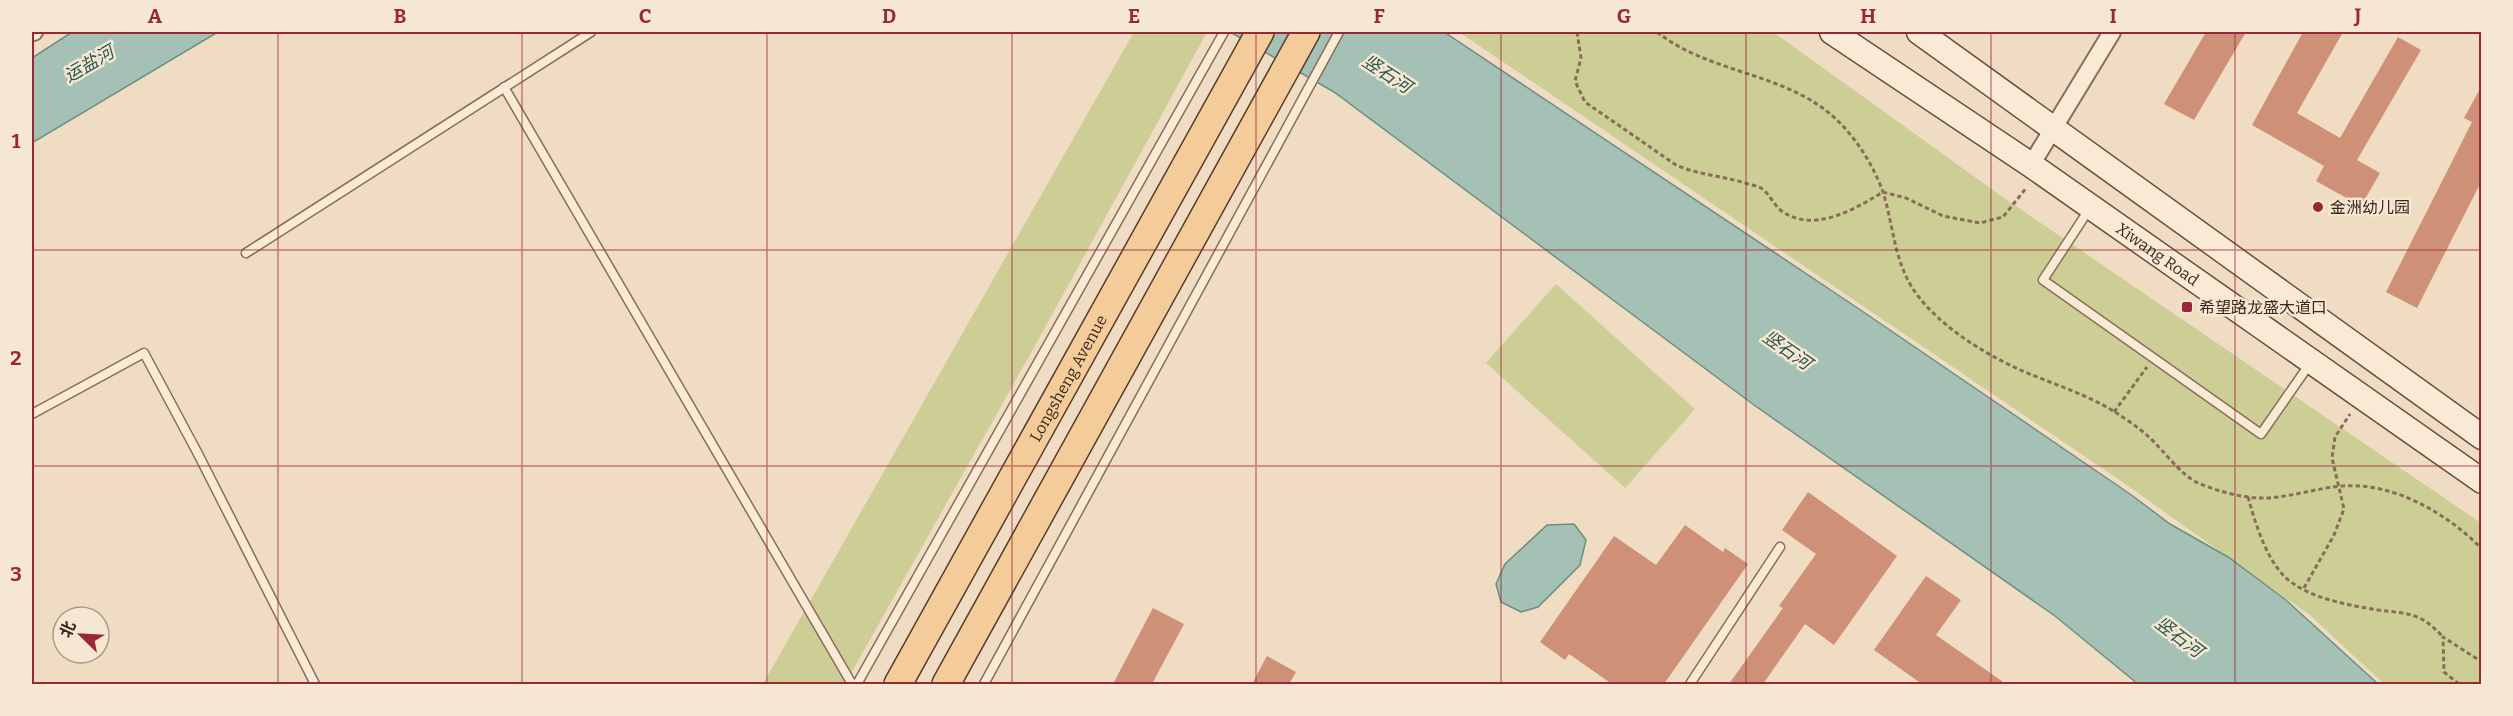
<svg xmlns="http://www.w3.org/2000/svg" width="2513" height="716" font-family="Bitter,'Noto Sans SC',serif">
<style>
.green{fill:#cdcd96}
.water{fill:#a5c1b5;stroke:#6b9082;stroke-width:1.5}
.building{fill:#ce9177}
.lines{fill:none;stroke-linecap:round;stroke-linejoin:round}
.service-casing{stroke:#896d59;stroke-width:11}
.minor-casing{stroke:#896d59;stroke-width:20}
.secondary-casing{stroke:#6b4e3c;stroke-width:27}
.primary-casing{stroke:#573c2d;stroke-width:30}
.path{stroke:#896d59;stroke-width:3;stroke-dasharray:4.5 3;stroke-linecap:butt}
.service{stroke:#f9ead6;stroke-width:8}
.minor{stroke:#f9ead6;stroke-width:16}
.secondary{stroke:#f9ead6;stroke-width:24}
.primary{stroke:#f3cc99;stroke-width:27}
.grid{fill:none;stroke:#992837;stroke-width:1.5;stroke-opacity:0.55}
.poi-dot{fill:#992837;stroke:#f6e7d2;stroke-width:2}
.labels{text-anchor:middle;dominant-baseline:central;stroke-width:5;stroke-linejoin:round;paint-order:stroke}
.poi-label{font-size:16px;fill:#39271d;stroke:#f6e7d2;text-anchor:start}
.street-label{font-size:16px;fill:#39271d;stroke:#f6e7d2}
.water-label{font-size:18px;font-style:italic;fill:#2c5950;stroke:#f6e7d2}
.neatline{fill:none;stroke:#992837;stroke-width:2}
.grid-label{font-size:20px;text-anchor:middle;font-weight:bold;fill:#992837}
</style>
<rect width="100%" height="100%" fill="#efdcc2"/>
<path class="green" d="M1134 32H1207L1036 344 845 684H763Z
M1459 32H1773L2004 198 2481 523V684H2384L2311 616 2121 481Z
M1556 284 1695 409 1625 488 1486 363Z"/>
<path class="water" d="M72 32H218L32 143V58Z
M1230 32H1444L1862 311 2130 494 2170 524 2228 557 2286 600 2378 684H2138L2055 616 1754 405 1334 92Z
M1574 524 1586 540 1580 565 1538 607 1521 612 1501 602 1496 584 1505 564 1547 525Z"/>
<path class="building" d="M2206 32H2246L2194 120 2164 104Z
M2303 32H2343L2297 113 2340 138 2398 37 2421 50 2357 160 2380 173 2361 206 2316 181 2324 166 2252 125Z
M2481 87V182L2417 308 2386 292 2472 122 2464 118Z
M1808 492 1897 556 1834 645 1805 624 1763 684H1729L1783 608 1779 606 1816 554 1782 530Z
M1685 525 1723 552 1725 548 1748 564 1664 684H1612L1569 654 1565 660 1540 642 1614 536 1656 565Z
M1926 576 1961 600 1936 635 2006 684H1922L1874 650Z
M1153 608 1184 624 1152 684H1113Z
M1267 656 1296 672 1289 684H1252Z"/>
<g class="lines">
<defs>
<path id="service" d="M504 87 852 684
M2090 208 2043 280 2261 434 2311 362
M246 253 591 32
M32 414 144 353 197 452 315 684
M857 684 1224 32
M984 684 1339 32
M1690 684 1780 547"/>
<path id="minor" d="M32 32H34
M2031 165 2112 32"/>
<g id="secondary">
<path id="s1" d="M1832 32 2031 165 2482 481"/>
<path d="M1919 32 2482 437"/>
</g>
<g id="primary">
<path id="s2" d="M898 684 1260 32"/>
<path d="M946 684 1306 32"/>
</g>
</defs>
<use href="#service" class="service-casing"/>
<use href="#minor" class="minor-casing"/>
<use href="#secondary" class="secondary-casing"/>
<use href="#primary" class="primary-casing"/>
<path class="path" d="M1577 32 1581 58 1575 81 1585 102 1676 165C1698 175 1724 176 1748 184 1751 185 1758 186 1761 188 1770 194 1774 206 1783 212 1815 233 1855 209 1883 192L1906 198 1943 216 1980 223 2003 217 2027 187
M1657 32C1711 75 1789 72 1839 122 1858 141 1874 167 1883 192 1894 227 1894 265 1918 296 1941 326 1980 351 2014 367 2048 383 2083 392 2115 412 2126 419 2139 428 2149 437 2163 450 2181 475 2198 483 2217 491 2239 497 2259 498 2286 499 2315 488 2342 486 2393 482 2447 513 2482 549
M2114 412 2147 367
M2248 497C2255 522 2265 556 2284 576 2306 598 2348 605 2378 610 2409 614 2420 612 2443 637
M2304 588 2334 535 2344 509 2332 458 2335 437 2350 414
M2459 684 2444 672 2443 637 2482 662"/>
<use href="#service" class="service"/>
<use href="#minor" class="minor"/>
<use href="#secondary" class="secondary"/>
<use href="#primary" class="primary"/>
</g>
<path class="grid" d="M278 32V684M522 32V684M767 32V684M1012 32V684M1256 32V684M1501 32V684M1746 32V684M1991 32V684M2235 32V684M32 250H2482M32 466H2482"/>
<g class="poi-dot">
<circle cx="2318" cy="207" r="6"/>
<rect x="2181" y="301" width="12" height="12" rx="3"/>
</g>
<g class="labels">
<g class="poi-label">
<text x="2330" y="207">金洲幼儿园</text>
<text x="2199" y="307">希望路龙盛大道口</text>
</g>
<g class="street-label">
<text stroke="none"><textPath href="#s1" startOffset="394">Xiwang Road</textPath></text>
<text stroke="none"><textPath href="#s2" startOffset="350">Longsheng Avenue</textPath></text>
</g>
<g class="water-label">
<text transform="translate(89 64) rotate(-30)">运盐河</text>
<text transform="translate(1387 74) rotate(33)">竖石河</text>
<text transform="translate(1787 350) rotate(35)">竖石河</text>
<text transform="translate(2179 637) rotate(37)">竖石河</text>
</g>
</g>
<rect width="2513" height="716" fill="none" stroke="#f6e7d2" stroke-width="66"/>
<g transform="translate(81 635) rotate(294)"><circle r="28" fill="#f6e7d2" stroke="#aa9a8a" stroke-width="1.5"/>
<path d="M0-4.5L10 22L0 15L-10 22Z" fill="#992837"/>
<text y="-9" font-size="16" font-weight="bold" text-anchor="middle" fill="#39271d">北</text>
</g>
<rect x="33" y="33" width="2447" height="650" class="neatline"/>
<g class="grid-label">
<text x="155" y="23">A</text>
<text x="400" y="23">B</text>
<text x="645" y="23">C</text>
<text x="889" y="23">D</text>
<text x="1134" y="23">E</text>
<text x="1379" y="23">F</text>
<text x="1624" y="23">G</text>
<text x="1868" y="23">H</text>
<text x="2113" y="23">I</text>
<text x="2358" y="23">J</text>
<text x="16" y="148">1</text>
<text x="16" y="365">2</text>
<text x="16" y="581">3</text>
</g>
</svg>
